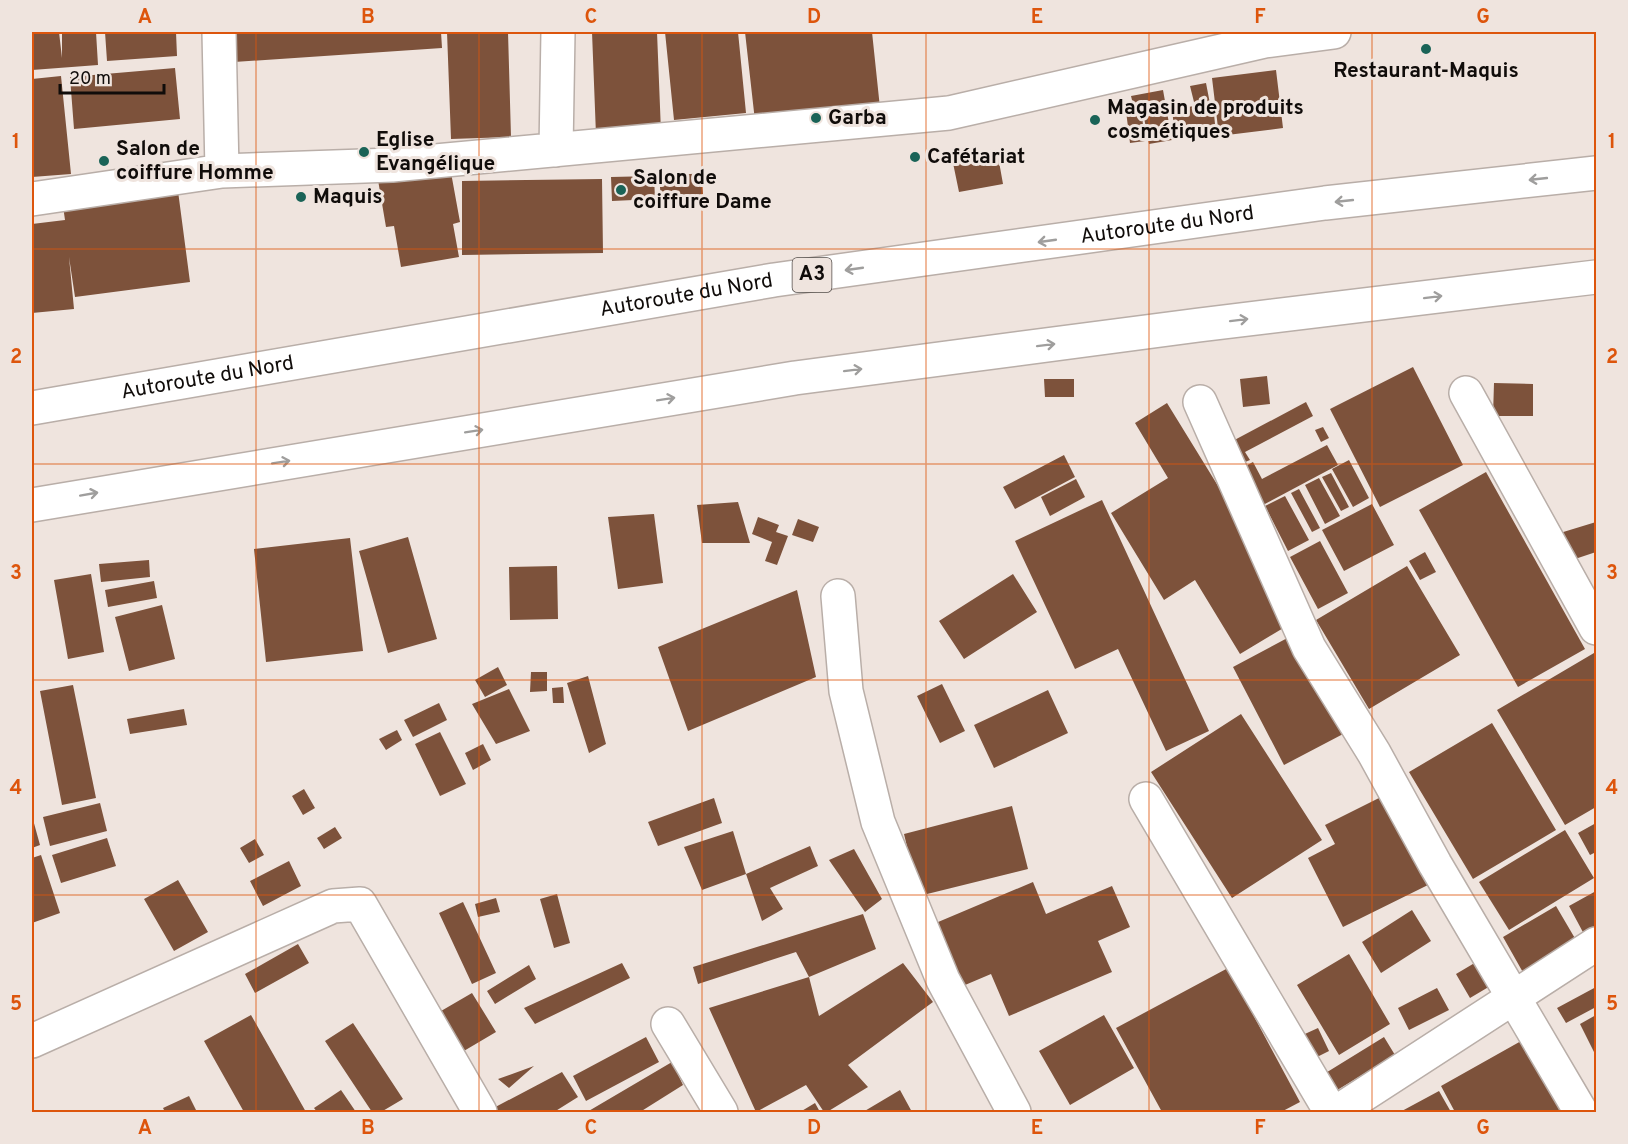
<svg xmlns="http://www.w3.org/2000/svg" width="1628" height="1144" font-family="Overpass,sans-serif">
<style>
.building{fill:#7d523b}
.lines{fill:none;stroke-linecap:round;stroke-linejoin:round}
.minor-casing{stroke:#b9aea8;stroke-width:36}
.motorway-casing{stroke:#b9aea8;stroke-width:36}
.minor{stroke:#fff;stroke-width:33}
.motorway{stroke:#fff;stroke-width:33}
.oneway{stroke:#9f9e9d}
.grid{fill:none;stroke:#dd550c;stroke-width:1.5;stroke-opacity:0.55}
.poi-dot{fill:#1a6357;stroke:#efe4de;stroke-width:2}
.labels{text-anchor:middle;dominant-baseline:central;stroke-width:6;stroke-linejoin:round;paint-order:stroke}
.shield{fill:#efe4de;stroke:#534d4a;stroke-width:1.5}
.shield-label{font-size:20px;font-weight:bold;fill:#100c0a}
.poi-label{font-size:21px;font-weight:bold;fill:#100c0a;stroke:#efe4de;text-anchor:start}
.street-label{font-size:21px;fill:#100c0a;stroke:#efe4de}
.neatline{fill:none;stroke:#dd550c;stroke-width:2}
.grid-label{font-size:20px;text-anchor:middle;font-weight:bold;fill:#dd550c}
</style>
<rect width="100%" height="100%" fill="#efe4de"/>
<path class="building" d="M32 32H59L62 58V32H96L98 65 32 70Z
M105 32H176L177 56 107 61Z
M232 32H441L442 48 234 62Z
M447 32H508L511 137 451 139Z
M592 32H657L661 132 596 135Z
M665 32H738L746 113 674 120Z
M745 32H872L880 108 755 121Z
M175 68 180 119 74 129 70 77Z
M1276 70 1283 128 1219 136 1212 78Z
M61 76 71 174 32 177V79Z
M1206 83 1211 109 1195 113V116L1214 114 1216 134 1199 136 1196 124 1174 127 1172 109 1195 106 1190 86Z
M1163 90 1172 140 1149 144 1142 107 1134 108 1131 96Z
M1141 109 1145 141 1130 143 1126 111Z
M998 156 1003 184 959 192 953 163Z
M450 167 460 222 453 224 459 257 401 267 394 226 386 227 378 180Z
M701 173 703 194 661 198 659 177Z
M654 176 655 199 612 201 611 177Z
M602 179 603 253 462 255V181Z
M178 191 190 282 75 297 69 257 74 309 32 313V224L65 220 63 206Z
M1413 367 1463 465 1380 507 1330 409Z
M1267 376 1270 404 1243 407 1240 379Z
M1044 379H1074V397H1045Z
M1494 383 1533 384V416H1493Z
M1306 402 1313 416 1245 452 1250 460 1238 465 1227 444Z
M1167 403 1271 572 1290 624 1240 654 1195 580 1164 600 1111 513 1168 478 1135 423Z
M1323 427 1329 438 1321 442 1315 430Z
M1327 445 1338 465 1261 506 1238 470 1253 462 1262 479Z
M1064 455 1075 477 1015 509 1003 487Z
M1349 460 1369 498 1353 507 1332 469Z
M1486 472 1585 649 1518 687 1419 510Z
M1331 473 1349 507 1341 511 1322 477Z
M1319 478 1340 516 1325 524 1305 485Z
M1076 479 1085 497 1050 516 1041 497Z
M1299 489 1320 528 1312 532 1291 493Z
M1285 496 1309 540 1288 551 1265 506Z
M1102 500 1209 731 1166 751 1118 649 1075 669 1015 541Z
M738 502 750 543H702L697 505Z
M1372 504 1394 545 1344 571 1322 530Z
M654 514 663 583 618 589 608 517Z
M758 517 779 525 776 532 788 536 777 565 765 561 772 542 752 534Z
M798 519 819 527 813 542 792 535Z
M1596 522V552L1569 561 1560 533Z
M408 537 437 639 388 653 359 551Z
M350 538 363 651 266 662 254 549Z
M1320 541 1348 593 1318 609 1290 557Z
M1425 552 1436 572 1420 580 1409 561Z
M149 560 150 577 101 582 99 564Z
M557 566 558 619 510 620 509 567Z
M1407 566 1460 655 1369 709 1316 620Z
M91 574 104 652 68 659 54 580Z
M1013 574 1037 612 964 659 939 621Z
M154 581 157 598 108 607 105 590Z
M797 590 816 677 688 731 658 647Z
M162 605 175 659 129 671 115 617Z
M1293 635 1345 733 1284 765 1233 667Z
M1594 653 1596 657V807L1565 825 1497 710Z
M498 667 507 685 485 697 475 680Z
M531 672H547V691L530 692Z
M588 676 606 744 589 753 567 683Z
M942 684 965 731 940 743 917 696Z
M73 685 96 798 62 805 40 691Z
M563 687 564 703H553L552 688Z
M509 689 530 731 496 744 472 704Z
M1048 690 1068 733 994 768 974 725Z
M439 703 447 720 413 737 404 720Z
M184 709 187 725 130 734 127 719Z
M1241 714 1322 840 1232 898 1151 772Z
M1492 723 1556 830 1473 879 1409 772Z
M397 730 402 740 386 750 379 739Z
M440 732 466 784 440 796 415 744Z
M483 744 491 760 473 770 465 753Z
M304 789 315 808 303 815 292 796Z
M1385 795 1430 884 1343 927 1308 858 1335 844 1325 825Z
M714 798 722 823 658 846 648 822Z
M100 803 107 831 50 846 43 817Z
M1012 806 1028 869 919 896 904 834Z
M32 816 40 845 32 848Z
M1596 823V852L1590 855 1578 833Z
M335 827 342 838 324 849 317 838Z
M1565 830 1594 878 1509 930 1479 882Z
M733 831 746 874 702 890 684 847Z
M107 838 116 866 61 883 52 855Z
M255 839 264 855 249 863 240 848Z
M810 846 818 866 770 888 783 909 762 921 746 874Z
M854 849 882 899 865 912 829 860Z
M41 855 60 913 32 923V858Z
M289 861 301 886 263 906 250 881Z
M178 880 208 932 174 951 144 899Z
M1033 882 1046 914 1112 886 1130 927 1098 941 1112 972 1009 1016 991 974 958 988 931 925Z
M1596 891V930L1585 936 1569 906Z
M557 894 570 943 554 948 540 899Z
M496 898 500 912 478 917 475 904Z
M463 902 496 973 472 984 439 913Z
M1556 906 1583 952 1529 983 1503 937Z
M1412 910 1431 941 1381 973 1362 942Z
M863 914 876 949 809 977 819 1016 903 963 933 1002 848 1065 868 1087 827 1112H824L806 1085 756 1112 709 1008 809 977 796 952 698 984 693 967Z
M298 944 309 963 255 993 245 974Z
M1349 954 1390 1024 1339 1055 1297 985Z
M1483 958 1497 982 1470 998 1456 974Z
M622 963 630 978 535 1024 524 1008Z
M529 965 536 979 495 1004 487 991Z
M1228 968 1300 1102 1281 1112H1162L1116 1028Z
M1596 987V1007L1566 1023 1557 1008Z
M1437 988 1449 1010 1409 1030 1398 1008Z
M472 993 496 1032 452 1058 429 1018Z
M251 1015 306 1112H244L204 1041Z
M1104 1015 1134 1068 1070 1105 1039 1051Z
M1596 1015V1056L1580 1024Z
M353 1023 403 1099 381 1112H372L325 1041Z
M1318 1028 1329 1051 1307 1062 1296 1038Z
M1530 1036 1572 1112H1455L1441 1086Z
M646 1037 659 1062 586 1101 573 1076Z
M1384 1037 1395 1055 1334 1092 1324 1074Z
M672 1062 683 1085 640 1112H587Z
M534 1066 509 1088 498 1079Z
M562 1072 578 1097 554 1112H486Z
M341 1090 356 1112H317L314 1108Z
M900 1090 912 1112H863Z
M1439 1091 1451 1112H1400Z
M189 1096 197 1112H165L163 1108Z
M815 1103 820 1112H800Z"/>
<g class="lines">
<defs>
<path id="minor" d="M219 32 222 171
M556 150 558 32
M32 199 222 171 392 165 949 113 1265 41 1334 32
M1466 393 1596 628
M1200 402 1309 648 1374 753 1435 864 1581 1112
M838 596 846 691 878 822 943 980 1014 1112
M1146 799 1331 1112
M668 1024 721 1112
M32 1041 333 906 360 904 480 1112
M1337 1112 1596 944"/>
<g id="motorway">
<path id="s1" d="M32 408 774 280 1325 203 1596 173"/>
<path d="M32 505 795 378 1199 325 1596 277"/>
</g>
</defs>
<use href="#minor" class="minor-casing"/>
<use href="#motorway" class="motorway-casing"/>
<use href="#minor" class="minor"/>
<use href="#motorway" class="motorway"/>
</g>
<defs><path id="oneway-shaft" d="M-6 0H5M1.5-3L5.5 0L1.5 3" fill="none" stroke-width="1.6" stroke-linecap="round" stroke-linejoin="round" transform="scale(1.5)"/></defs>
<g class="oneway">
<use href="#oneway-shaft" transform="translate(1538 179) rotate(174)"/>
<use href="#oneway-shaft" transform="translate(1344 201) rotate(174)"/>
<use href="#oneway-shaft" transform="translate(1047 241) rotate(172)"/>
<use href="#oneway-shaft" transform="translate(854 269) rotate(172)"/>
<use href="#oneway-shaft" transform="translate(1433 297) rotate(-7)"/>
<use href="#oneway-shaft" transform="translate(1239 320) rotate(-7)"/>
<use href="#oneway-shaft" transform="translate(1046 345) rotate(-7)"/>
<use href="#oneway-shaft" transform="translate(853 370) rotate(-7)"/>
<use href="#oneway-shaft" transform="translate(666 399) rotate(-9)"/>
<use href="#oneway-shaft" transform="translate(474 431) rotate(-9)"/>
<use href="#oneway-shaft" transform="translate(281 462) rotate(-9)"/>
<use href="#oneway-shaft" transform="translate(89 494) rotate(-10)"/>
</g>
<path class="grid" d="M256 32V1112M479 32V1112M702 32V1112M926 32V1112M1149 32V1112M1372 32V1112M32 249H1596M32 464H1596M32 680H1596M32 895H1596"/>
<g class="poi-dot">
<circle cx="1426" cy="49" r="6"/>
<circle cx="816" cy="118" r="6"/>
<circle cx="1095" cy="120" r="6"/>
<circle cx="364" cy="152" r="6"/>
<circle cx="915" cy="157" r="6"/>
<circle cx="104" cy="161" r="6"/>
<circle cx="621" cy="190" r="6"/>
<circle cx="301" cy="197" r="6"/>
</g>
<g class="labels">
<rect class="shield" x="792.5" y="258" width="39" height="34" rx="4.5"/>
<g class="shield-label">
<text x="812" y="275">A3</text>
</g>
<g class="poi-label">
<text x="1426" y="71" text-anchor="middle">Restaurant-Maquis</text>
<text x="1107" y="108">Magasin de produits<tspan x="1107" dy="24">cosmétiques</tspan></text>
<text x="828" y="118">Garba</text>
<text x="376" y="140">Eglise<tspan x="376" dy="24">Evangélique</tspan></text>
<text x="116" y="149">Salon de<tspan x="116" dy="24">coiffure Homme</tspan></text>
<text x="927" y="157">Cafétariat</text>
<text x="633" y="178">Salon de<tspan x="633" dy="24">coiffure Dame</tspan></text>
<text x="313" y="197">Maquis</text>
</g>
<g class="street-label">
<text stroke="none"><textPath href="#s1" startOffset="1150">Autoroute du Nord</textPath></text>
<text stroke="none"><textPath href="#s1" startOffset="664">Autoroute du Nord</textPath></text>
<text stroke="none"><textPath href="#s1" startOffset="178">Autoroute du Nord</textPath></text>
</g>
</g>
<rect width="1628" height="1144" fill="none" stroke="#efe4de" stroke-width="66"/>
<path d="M60 84v9h104v-9" fill="none" stroke="#100c0a" stroke-width="3"/>
<text x="69" y="84" font-size="18" fill="#100c0a" stroke="#efe4de" stroke-width="4.5" paint-order="stroke">20 m</text>
<rect x="33" y="33" width="1562" height="1078" class="neatline"/>
<g class="grid-label">
<text x="145" y="23">A</text>
<text x="368" y="23">B</text>
<text x="591" y="23">C</text>
<text x="814" y="23">D</text>
<text x="1037" y="23">E</text>
<text x="1260" y="23">F</text>
<text x="1483" y="23">G</text>
<text x="16" y="148">1</text>
<text x="1612" y="148">1</text>
<text x="16" y="363">2</text>
<text x="1612" y="363">2</text>
<text x="16" y="579">3</text>
<text x="1612" y="579">3</text>
<text x="16" y="794">4</text>
<text x="1612" y="794">4</text>
<text x="16" y="1010">5</text>
<text x="1612" y="1010">5</text>
<text x="145" y="1134">A</text>
<text x="368" y="1134">B</text>
<text x="591" y="1134">C</text>
<text x="814" y="1134">D</text>
<text x="1037" y="1134">E</text>
<text x="1260" y="1134">F</text>
<text x="1483" y="1134">G</text>
</g>
</svg>
